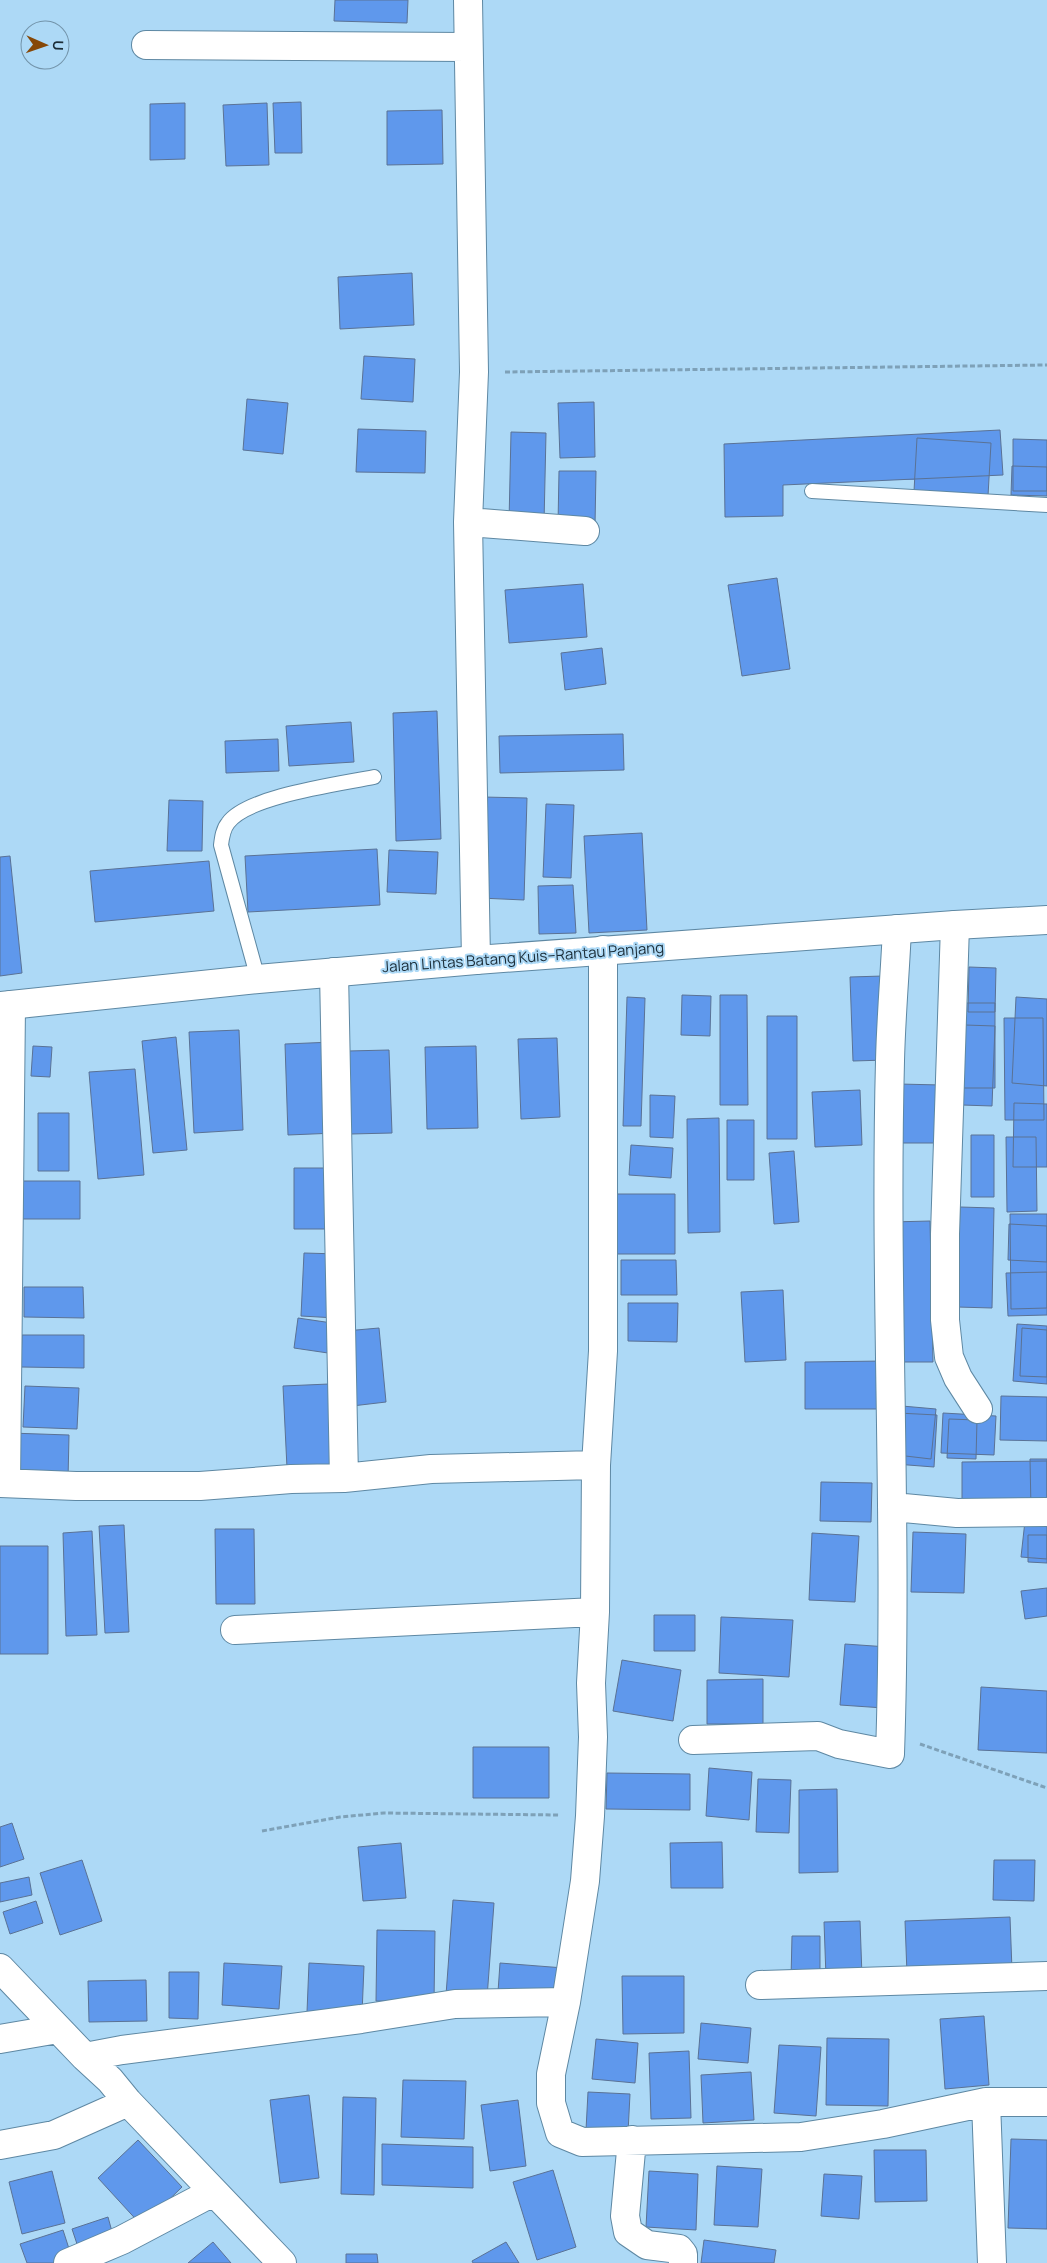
<svg xmlns="http://www.w3.org/2000/svg" width="1047" height="2263" font-family="Manrope,sans-serif">
<style>
.building{fill:#5f98ec;stroke:#5a7295}
.lines{fill:none;stroke-linecap:round;stroke-linejoin:round}
.service-casing{stroke:#5e88a3;stroke-width:16}
.minor-casing{stroke:#5e88a3;stroke-width:30}
.secondary-casing{stroke:#5e88a3;stroke-width:30}
.path{stroke:#7ea1b8;stroke-width:3;stroke-dasharray:5 2.5;stroke-linecap:butt}
.service{stroke:#fff;stroke-width:14}
.minor{stroke:#fff;stroke-width:28}
.secondary{stroke:#fff;stroke-width:28}
.labels{text-anchor:middle;dominant-baseline:central;stroke-width:4;stroke-linejoin:round;paint-order:stroke}
.street-label{font-size:15px;fill:#1b2d38;stroke:#add9f6}
</style>
<rect width="100%" height="100%" fill="#add9f6"/>
<path class="building" d="M335 0H408L407 23 334 21Z
M301 102 302 153H275L273 103Z
M185 103V159L150 160V104Z
M267 103 269 165 226 166 223 105Z
M442 110 443 164 387 165V111Z
M412 273 414 325 340 329 338 277Z
M364 356 415 359 413 402 361 399Z
M247 399 288 403 283 454 243 450Z
M594 402 595 457 560 458 558 403Z
M358 429 426 431 425 473 356 472Z
M1000 430 1003 475 783 485V516L725 517 724 444Z
M511 432 546 433 544 524 509 523Z
M917 438 991 443 988 496 914 491Z
M1013 439 1047 440V491H1013Z
M1012 466 1047 467V496L1011 495Z
M559 471H596L595 526 558 525Z
M777 578 790 669 742 676 728 585Z
M583 584 587 637 509 643 505 590Z
M602 648 606 684 565 690 561 653Z
M437 711 441 839 396 841 393 713Z
M351 722 354 762 289 766 286 726Z
M623 734 624 770 500 773 499 736Z
M278 739 279 771 226 773 225 741Z
M483 797 527 798 524 900 480 898Z
M169 800 203 801 202 851H167Z
M546 804 574 805 571 878 543 877Z
M642 833 647 930 589 933 584 836Z
M377 849 380 905 248 912 245 856Z
M389 850 438 852 436 894 387 892Z
M10 856 22 973 0 976V857Z
M209 861 214 911 95 922 90 871Z
M573 885 576 933 539 934 538 886Z
M969 967 996 968 995 1012H968Z
M883 976 886 1060 853 1061 850 977Z
M682 995 711 996 710 1036 681 1035Z
M720 995H747L748 1105H720Z
M627 997 645 998 641 1126H623Z
M1016 997 1047 999V1086L1012 1083Z
M958 1003H995V1088H958Z
M767 1016H797V1139H767Z
M1004 1018H1043L1044 1120H1005Z
M965 1025 995 1026 992 1106 962 1105Z
M239 1030 243 1130 194 1133 189 1032Z
M176 1037 187 1150 153 1153 142 1041Z
M557 1038 560 1117 521 1119 518 1039Z
M333 1042 336 1133 288 1135 285 1044Z
M33 1046 52 1047 50 1077 31 1076Z
M476 1046 478 1128 427 1129 425 1047Z
M389 1050 392 1133 351 1134 348 1051Z
M135 1069 144 1175 98 1179 89 1072Z
M899 1084 941 1085 940 1143H898Z
M860 1090 862 1145 815 1147 812 1092Z
M650 1095 675 1096 673 1138 650 1137Z
M1014 1103 1047 1104V1167H1013Z
M38 1113H69V1171H38Z
M719 1118 720 1232 688 1233 687 1119Z
M727 1120H754V1180H727Z
M971 1135H994V1197H971Z
M1006 1137H1036L1037 1211 1007 1212Z
M631 1145 673 1148 671 1178 629 1175Z
M794 1151 799 1222 774 1224 769 1153Z
M294 1168H336V1229H294Z
M19 1181H80V1219H19Z
M616 1194H675V1254H616Z
M960 1207 994 1208 992 1308 957 1307Z
M1010 1214H1047V1308L1011 1309Z
M930 1221 933 1362H894L891 1222Z
M1009 1224 1047 1226V1262L1008 1260Z
M304 1253 339 1254 336 1318 301 1316Z
M621 1260H676L677 1295H621Z
M1047 1272V1315L1008 1316 1006 1273Z
M24 1287H83L84 1318 24 1317Z
M783 1290 786 1360 745 1362 741 1292Z
M628 1303H678L677 1342 628 1341Z
M298 1318 332 1323 328 1353 294 1348Z
M1017 1324 1047 1326V1384L1013 1381Z
M379 1328 386 1402 352 1406 345 1331Z
M1022 1328 1047 1330V1377L1020 1376Z
M22 1335H84V1368L21 1367Z
M885 1361V1409H805V1362Z
M329 1384 332 1466 287 1468 283 1386Z
M25 1386 79 1388 77 1429 23 1427Z
M1001 1396 1047 1397V1441L1000 1440Z
M902 1406 936 1409 931 1459 897 1455Z
M898 1413 937 1415 934 1467 895 1464Z
M943 1413 996 1416 994 1455 941 1453Z
M949 1419 977 1420 976 1459 947 1458Z
M10 1433 69 1435 68 1480 9 1479Z
M1030 1459H1047V1509H1031Z
M1047 1461V1506L962 1507V1462Z
M821 1482 872 1483 871 1522 820 1521Z
M1025 1521 1047 1524V1559L1021 1557Z
M124 1525 129 1632 105 1633 99 1526Z
M215 1529H254L255 1604H216Z
M92 1531 97 1635 66 1636 63 1533Z
M913 1532 966 1534 964 1593 911 1592Z
M812 1533 859 1536 855 1602 809 1600Z
M1028 1535H1047V1563L1028 1562Z
M0 1546H48V1654H0Z
M1047 1588V1616L1025 1619 1021 1591Z
M654 1615H695V1651H654Z
M721 1617 793 1620 789 1677 719 1673Z
M845 1644 888 1647 884 1708 840 1705Z
M622 1660 681 1670 673 1721 613 1711Z
M763 1679V1724H707V1680Z
M981 1687 1047 1691V1753L978 1750Z
M473 1747H549V1798H473Z
M709 1768 752 1772 749 1820 706 1816Z
M607 1773 690 1774V1810L606 1809Z
M758 1779 791 1780 789 1833 756 1832Z
M837 1789 838 1872 799 1873V1790Z
M12 1823 24 1859 0 1867V1827Z
M722 1842 723 1888H671L670 1843Z
M401 1843 406 1898 363 1901 358 1847Z
M82 1860 102 1921 60 1935 40 1873Z
M994 1860H1035L1034 1901 993 1900Z
M29 1877 32 1895 0 1902V1883Z
M453 1900 494 1903 487 1998 446 1995Z
M36 1901 43 1923 10 1934 3 1912Z
M1010 1917 1012 1970 907 1974 905 1921Z
M860 1921 862 1976 826 1977 824 1922Z
M377 1930 435 1931 434 2002 376 2001Z
M792 1936H820V1979H791Z
M224 1963 282 1966 279 2009 222 2005Z
M309 1963 364 1966 362 2014 307 2012Z
M500 1963 564 1968 562 1997 498 1992Z
M169 1972H199L198 2019 169 2018Z
M622 1976H684V2033L623 2034Z
M146 1980 147 2021 89 2022 88 1981Z
M984 2016 989 2085 945 2089 940 2019Z
M701 2023 751 2028 748 2063 698 2059Z
M827 2038 889 2039 888 2106 826 2105Z
M596 2039 638 2043 635 2083 592 2079Z
M779 2045 821 2047 816 2116 774 2113Z
M689 2051 691 2118 651 2119 649 2053Z
M751 2072 754 2120 703 2123 701 2075Z
M403 2080 466 2081 464 2139 401 2137Z
M588 2092 630 2094 628 2133 586 2130Z
M309 2095 319 2178 280 2183 270 2100Z
M343 2097 376 2098 374 2195 341 2194Z
M518 2100 526 2166 490 2171 481 2105Z
M1011 2139 1047 2140V2229L1008 2228Z
M138 2140 182 2187 142 2226 98 2178Z
M382 2144 473 2147V2188L382 2185Z
M874 2150H926L927 2201 875 2202Z
M717 2166 762 2169 758 2227 714 2225Z
M553 2170 576 2247 537 2260 513 2182Z
M52 2171 65 2223 22 2234 9 2182Z
M649 2171 698 2174 696 2230 646 2227Z
M824 2174 862 2176 859 2219 821 2216Z
M108 2217 114 2239 79 2250 72 2229Z
M63 2230 72 2258 55 2263H27L20 2244Z
M704 2240 776 2250 774 2263H701Z
M213 2242 231 2263H188Z
M506 2242 519 2263H473L472 2261Z
M346 2254H377L378 2263H346Z"/>
<g class="lines">
<defs>
<path id="service" d="M812 491 1047 505
M258 979 221 845C222 837 223 829 228 823 247 796 340 784 374 777"/>
<path id="minor" d="M468 0 474 372 468 522 476 960
M146 45 467 47
M468 522 585 531
M955 925 945 1234V1320L949 1357 958 1378 978 1409
M603 950V1351L596 1465 595 1612 591 1683 593 1737 590 1816 585 1881 566 2002 551 2074V2103L560 2133 582 2142 801 2137 883 2124 986 2102H1047
M334 972 344 1478
M0 1483 76 1486H200L291 1479 344 1478 431 1469 596 1465
M6 1483 11 1005
M893 1507 957 1513 1047 1512
M235 1630 595 1612
M693 1740 818 1736 839 1744 890 1754C898 1523 884 1292 890 1061 891 1017 895 973 897 929
M0 1968 85 2057 110 2080 128 2102 282 2263
M760 1985 1047 1976
M0 2039 58 2029
M85 2057 122 2050 361 2019 455 2004 566 2002
M986 2102 992 2263
M632 2140 625 2216 628 2232 647 2245 679 2249 683 2254V2263
M0 2145 54 2135 128 2102
M68 2263 122 2240 213 2192"/>
<path id="secondary" d="M0 1006 258 979 476 960 955 925 1047 920"/>
</defs>
<use href="#service" class="service-casing"/>
<use href="#minor" class="minor-casing"/>
<use href="#secondary" class="secondary-casing"/>
<path class="path" d="M505 372 1047 365
M920 1744 1047 1788
M262 1831 340 1817 384 1813 559 1815"/>
<use href="#service" class="service"/>
<use href="#minor" class="minor"/>
<use href="#secondary" class="secondary"/>
</g>
<g class="labels">
<g class="street-label">
<text transform="translate(523 957) rotate(-4)">Jalan Lintas Batang Kuis–Rantau Panjang</text>
</g>
</g>
<g transform="translate(45 45) rotate(92)"><circle r="24" fill="#add9f6" stroke="#7394aa"/>
<path d="M0-4L9 19L0 12L-9 19Z" fill="#864808"/>
<text y="-8" font-size="14" font-weight="bold" text-anchor="middle" fill="#1b2d38">U</text>
</g>
</svg>
